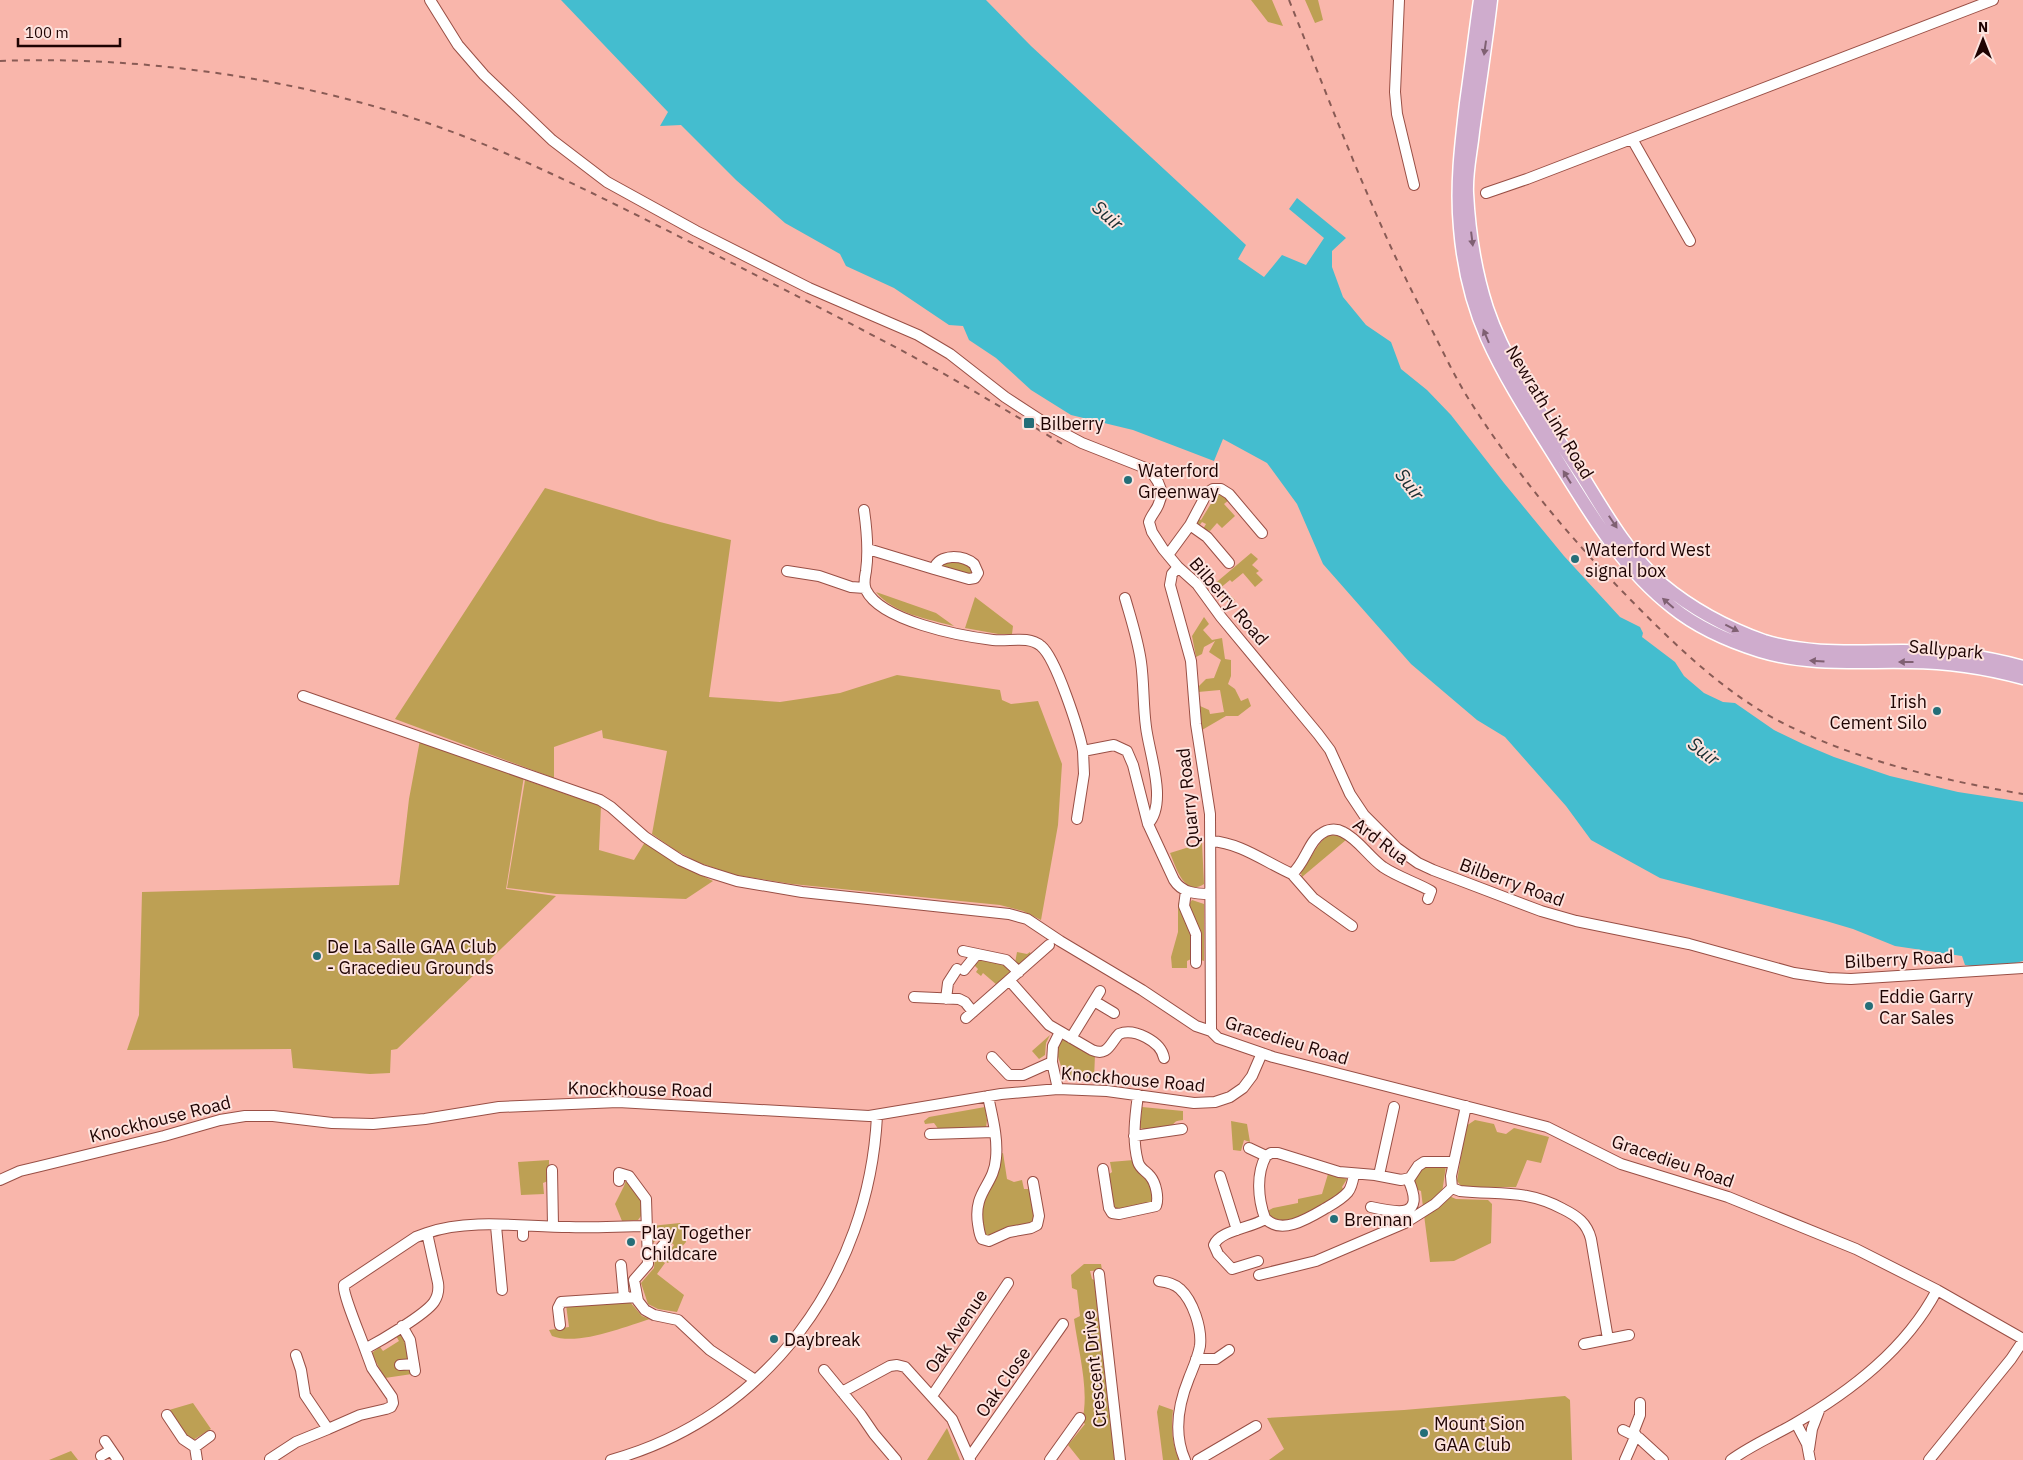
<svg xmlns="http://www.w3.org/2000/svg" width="2023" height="1460" font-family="'IBM Plex Sans',sans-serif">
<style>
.green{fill:#bda054}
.water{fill:#44bdcf}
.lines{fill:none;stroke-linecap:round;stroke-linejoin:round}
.minor-casing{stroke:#994f45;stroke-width:12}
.major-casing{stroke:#fff;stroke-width:15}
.minor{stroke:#fff;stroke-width:10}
.major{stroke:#cfaccd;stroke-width:12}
.rail{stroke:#895b55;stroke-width:2;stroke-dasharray:6 6;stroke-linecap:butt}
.oneway{fill:#7f6072}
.poi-dot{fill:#256e78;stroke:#fde3de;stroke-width:2}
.labels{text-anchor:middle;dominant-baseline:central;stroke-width:4;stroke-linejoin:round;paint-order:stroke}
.street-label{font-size:18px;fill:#1e0302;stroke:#fde3de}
.poi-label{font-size:18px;fill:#1e0302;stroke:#fde3de;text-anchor:start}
.water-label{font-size:19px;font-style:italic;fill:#182d30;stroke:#fde3de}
</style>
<rect width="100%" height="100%" fill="#f9b6ab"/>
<path class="green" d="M1251 0H1272L1283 26 1268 22Z
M1305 0H1318L1323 20 1315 23Z
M545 488 660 522 731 540 709 697 780 702 840 693 897 675 1000 690 1002 700 1011 704 1038 701 1062 764 1058 825 1041 920 1023 911 1000 905 792 884 735 875 697 862 675 850 652 834 667 751 603 738 602 730 554 747V778L395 719Z
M1217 493 1229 500 1224 504 1235 516 1222 528 1217 523 1210 531 1203 529 1206 524 1202 522 1199 526 1196 522 1198 519 1201 520 1215 497 1211 494Z
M1251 553 1258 559 1252 565 1259 571 1256 573 1263 580 1255 587 1243 573 1232 582 1230 580 1219 589 1227 598 1231 596 1235 600 1229 603 1212 586Z
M942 562H963L974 570 971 577 941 568Z
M876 592 936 613 954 626C928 619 894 614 876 592Z
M975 597 1013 626 1012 634H998L965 628Z
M1204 617 1209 624 1203 630 1212 640 1222 638 1225 659 1231 660V676L1228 684 1235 689 1241 701 1248 698 1251 706 1238 716H1226L1202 730 1200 706 1209 710 1210 714 1224 712 1220 690 1198 692V687L1206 679 1214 678 1221 660 1209 652 1215 641 1204 647 1202 654 1196 657 1192 636Z
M420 740 524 776 506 889 556 896 397 1049 391 1050 390 1073 370 1074 293 1068 291 1049 127 1050 139 1015 142 892 399 885 409 799Z
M525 780 601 806 599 850 634 860 645 842 678 864 713 881 686 899 556 894 507 888Z
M1330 835 1342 836 1346 840 1302 877 1301 873C1309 862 1319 839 1330 835Z
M1202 843 1204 884C1184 897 1176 867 1170 853Z
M1192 900 1204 904V961L1201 960 1189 904Z
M1178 902 1192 933 1191 959 1187 961V968H1172L1171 957 1178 932Z
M1017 952 1027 954 1030 952 1031 956C1026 961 1023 965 1015 963Z
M982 959 1005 964 1011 969V974L997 985 983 973 981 976 976 972 978 969 974 965Z
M1050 1035 1046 1043 1045 1055 1039 1059 1032 1051Z
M1062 1038 1095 1055 1094 1079H1065L1055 1047Z
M985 1107 987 1120 986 1128 939 1130 934 1123 925 1124 924 1121 929 1117Z
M1142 1107 1183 1111V1120C1172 1121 1177 1123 1169 1127 1160 1130 1149 1131 1140 1128Z
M1475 1120 1494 1124 1497 1132 1506 1134 1514 1128 1549 1137 1541 1163 1527 1160 1516 1187H1462L1457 1181 1466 1126Z
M1231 1121 1247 1124 1250 1142 1244 1140 1241 1151 1233 1150Z
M1003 1153 1007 1179 1014 1182 1022 1180 1024 1189H1029L1032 1193 1036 1218 1030 1226 991 1237 984 1235 981 1204 1000 1154Z
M549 1160V1178L548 1181 543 1183 544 1194 521 1195 518 1162Z
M1134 1160 1150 1181 1154 1203 1117 1211 1112 1207 1108 1175 1112 1172 1110 1162Z
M1446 1166 1442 1193 1456 1199 1488 1200 1492 1204 1491 1243 1454 1261 1430 1262 1421 1191 1407 1186 1413 1183 1422 1167Z
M1328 1174 1347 1179 1342 1187 1344 1191C1325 1205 1288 1235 1266 1212L1273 1208 1298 1203V1199L1322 1194Z
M626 1180 641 1199V1216L638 1220 622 1221 615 1204 624 1186Z
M680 1223 684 1232 686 1242 668 1263 663 1260 674 1245 662 1234 653 1243 651 1226Z
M655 1256 665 1263 657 1274 684 1295 677 1312 658 1309 648 1304 641 1283 654 1268Z
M1084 1264H1101L1102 1270 1090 1271 1092 1279 1096 1281 1117 1460H1080L1068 1445 1085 1424 1082 1421C1090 1391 1078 1350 1074 1319L1080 1316 1077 1290 1072 1288 1071 1275Z
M630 1302 642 1316 650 1319C624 1327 578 1346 552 1336L549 1330 569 1327 566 1305Z
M399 1334 404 1339 412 1374 385 1378 372 1355 373 1352 380 1347 383 1351 399 1341 396 1336Z
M1565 1396 1570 1400 1572 1460H1269L1284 1449 1267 1418 1404 1410Z
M193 1403 211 1429 193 1440 189 1438 169 1410Z
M1159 1405 1173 1410C1171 1429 1172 1443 1179 1460H1163L1157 1412Z
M947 1428 960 1460H927Z
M71 1451 78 1460H49Z"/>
<path class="water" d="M561 0H986L1031 46 1246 245 1238 259 1264 277 1282 255 1306 265 1324 238 1289 209 1297 198 1346 238 1332 251V267L1343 297 1366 325 1391 342 1401 369 1427 390 1451 415 1504 483 1564 556 1620 617 1640 627 1643 633 1642 637 1675 662 1684 676 1704 693 1723 702 1735 703 1774 730 1803 744 1834 757 1890 776 1958 792 2023 802V961L2008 965 1979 967 1965 965 1962 956 1895 946 1853 929 1826 921 1660 878 1591 840 1566 806 1505 737 1477 720 1411 664 1323 564 1297 504 1267 463 1223 439 1214 461 1133 430 1071 415 1031 390 996 358 969 340 963 326 949 325 894 288 846 266 840 254 785 223 736 180 681 125 660 126 668 112Z"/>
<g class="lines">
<defs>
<path id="minor" d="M430 0 458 45 484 75 552 140 607 182 696 231 809 288 918 335 950 354 1005 397 1048 425 1082 443 1148 469C1157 478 1165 490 1159 503 1157 510 1151 515 1149 522L1152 532 1163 549 1178 567 1197 584 1221 617 1318 734 1330 750 1350 794 1364 815 1397 848 1418 863 1433 870 1541 911 1576 921 1689 944 1794 973 1828 978 1851 979 2023 968
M1399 0 1395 92 1397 114 1414 185
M1632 139 1690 241
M1486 193 1527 179 1993 0
M864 510C867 531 869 550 866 571 865 577 863 584 866 590 881 621 960 636 993 640 1009 642 1028 635 1041 646 1056 658 1079 730 1083 751L1114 745 1127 751 1133 765 1148 824 1174 880C1182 893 1196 894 1210 894
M1190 525 1207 537 1229 563
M868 549 934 569C939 553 963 555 974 564L978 573 975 578 969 579 934 569
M1168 555 1190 525 1207 493 1213 489H1221L1229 494 1262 533
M1178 567 1172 574 1170 585 1191 661 1196 724 1210 814 1211 1031
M787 571 819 576 851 587 865 588
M1125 598C1131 619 1138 640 1141 662 1144 683 1143 705 1146 727 1149 753 1168 803 1148 824
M303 696 600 800 611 807 645 837 680 860 702 870 737 881 802 892 1009 914 1027 919 1060 941 1142 990 1196 1026 1211 1031
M1077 819 1084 774 1083 751
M1211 841C1241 843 1265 862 1292 874 1305 863 1309 841 1321 834 1327 829 1336 828 1343 832 1358 839 1369 857 1383 867 1398 877 1415 882 1431 891L1428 899
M1292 874 1313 898 1352 926
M1186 891 1184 906 1196 934V963
M963 951 1006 960 1019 972
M964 970 977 954
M1009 980 1049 1025 1092 1050C1108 1057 1110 1043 1119 1034 1134 1028 1161 1041 1164 1058
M914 997 959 999 965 1002 973 1012
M946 999 948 983 957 969
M1094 1001 1114 1013
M966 1018 1049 945
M1211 1031 1218 1038 1273 1057 1547 1127 1621 1164 1728 1197 1856 1249 1937 1290 2023 1339
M1071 1038 1100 991
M992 1057 1009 1075H1023L1052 1062 1053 1046 1060 1032
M1052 1062 1058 1089
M988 1096C992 1116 998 1137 996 1158 994 1186 973 1191 978 1224 979 1229 979 1234 982 1239L989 1241 1009 1232 1031 1228 1037 1225 1039 1216 1033 1182
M930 1134 994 1132
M1134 1136 1182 1129
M1249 1148 1266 1156 1271 1153H1278L1339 1172 1375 1175 1401 1180 1410 1178 1418 1166 1424 1162H1454
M1266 1156C1256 1174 1258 1199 1265 1218 1281 1236 1309 1218 1326 1208 1333 1204 1342 1199 1348 1192 1352 1187 1353 1180 1354 1174
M1103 1169 1109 1208 1112 1213 1119 1214 1156 1206C1159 1198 1156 1183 1150 1176 1146 1171 1140 1169 1138 1162 1132 1140 1135 1117 1138 1095
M552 1170 553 1226
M1379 1175 1394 1107
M1220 1176 1237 1230
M0 1180 20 1171 41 1166 164 1136 220 1120 245 1116H273L332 1123 373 1124 425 1119 499 1107 618 1102 869 1116 1001 1094 1058 1089 1107 1091 1194 1103 1215 1102 1230 1097 1243 1088 1252 1076 1262 1053
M619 1181V1173L629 1176 646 1199 648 1264 634 1280 638 1301 645 1310 654 1315 678 1320 710 1350 755 1380
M1452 1188 1460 1191C1499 1195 1526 1189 1563 1209 1577 1216 1587 1223 1591 1239L1608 1339
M1371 1207C1398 1213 1426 1219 1408 1179
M496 1226 502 1290
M523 1226V1236
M427 1233 416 1237 344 1285C342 1293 361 1337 365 1349 380 1341 425 1315 434 1302 438 1296 439 1290 438 1283L427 1233C470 1218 525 1227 569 1227 595 1228 621 1226 646 1226
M648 1253 659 1250 666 1242
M1258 1261 1232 1269 1218 1254 1214 1245C1220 1230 1252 1228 1265 1219
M621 1265 624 1298
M1099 1274 1120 1460
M1259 1275 1316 1261 1405 1223 1435 1204 1452 1188 1451 1176 1466 1106
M1159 1281C1167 1282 1175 1284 1180 1289 1193 1301 1202 1328 1200 1346 1198 1357 1193 1368 1189 1378 1178 1405 1173 1433 1185 1460
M560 1325 558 1308 561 1302 637 1297
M402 1326 410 1340 415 1371
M1584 1344 1629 1335
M296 1355 301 1370 305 1395 328 1429 360 1415 386 1409 391 1407 393 1403 392 1397 372 1368 365 1349
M1196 1359H1216L1229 1350
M400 1365 414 1364
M824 1370 861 1415 874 1434 896 1460
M842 1392 890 1366 897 1365 905 1367 952 1419 970 1460
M932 1396 1008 1283
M167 1415 183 1439 195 1447 197 1460
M1796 1423 1807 1444 1810 1460
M1623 1430 1639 1438 1663 1460
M1633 1433 1640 1415V1403
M105 1441 118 1460
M195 1447 210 1436
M1809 1449 1812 1429 1820 1408
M101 1456 111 1450
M969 1458 1063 1324
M270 1459 296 1442 328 1429
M611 1460C768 1417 869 1275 877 1116
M1050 1460 1080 1418
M1198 1460 1256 1426
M1625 1460 1636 1435
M1731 1460C1750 1446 1773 1436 1794 1424 1851 1391 1906 1349 1937 1290
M1929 1460 2011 1359 2023 1341"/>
<path id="major" d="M1480 0C1475 34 1471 69 1466 103 1461 145 1456 186 1460 228 1463 265 1472 304 1487 338 1504 376 1527 412 1549 447 1585 504 1618 565 1672 607 1698 628 1728 641 1760 651 1809 666 1860 661 1910 662 1948 662 1986 668 2023 678
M1491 0C1486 44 1479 88 1473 132 1471 152 1466 172 1467 193 1469 232 1475 271 1487 308 1508 370 1548 423 1583 477 1605 513 1630 556 1662 584 1692 609 1728 628 1764 641 1809 655 1856 651 1902 651 1943 651 1984 656 2023 667"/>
</defs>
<use href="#minor" class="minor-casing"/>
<use href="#major" class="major-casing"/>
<use href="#minor" class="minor"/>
<use href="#major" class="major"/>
<path class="rail" d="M1289 0C1334 112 1376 226 1433 332 1444 354 1455 377 1468 398 1512 468 1565 532 1622 591 1666 636 1712 682 1766 714 1844 758 1936 779 2023 794
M0 61C127 56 265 74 387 110 502 144 608 201 714 254 776 285 838 317 899 349 955 379 1009 412 1064 445"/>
</g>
<defs><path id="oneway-solid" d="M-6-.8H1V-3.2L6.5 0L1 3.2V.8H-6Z" transform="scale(1.25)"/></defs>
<g class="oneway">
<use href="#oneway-solid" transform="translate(1485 48) rotate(98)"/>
<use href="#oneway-solid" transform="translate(1472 239) rotate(83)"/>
<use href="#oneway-solid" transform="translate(1486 336) rotate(-113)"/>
<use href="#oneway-solid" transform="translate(1567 477) rotate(-122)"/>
<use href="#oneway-solid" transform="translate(1613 522) rotate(56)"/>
<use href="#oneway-solid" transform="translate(1668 603) rotate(-139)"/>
<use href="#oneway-solid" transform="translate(1732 628) rotate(27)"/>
<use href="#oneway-solid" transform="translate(1817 661) rotate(-176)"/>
<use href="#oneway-solid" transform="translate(1906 662) rotate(-180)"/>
</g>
<g class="poi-dot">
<rect x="1023" y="417" width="12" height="12" rx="2.5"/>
<circle cx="1128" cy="480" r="5"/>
<circle cx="1575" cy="559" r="5"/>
<circle cx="1937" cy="711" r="5"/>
<circle cx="317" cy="956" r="5"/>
<circle cx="1869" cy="1006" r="5"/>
<circle cx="1334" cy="1219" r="5"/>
<circle cx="631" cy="1242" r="5"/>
<circle cx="774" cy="1339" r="5"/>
<circle cx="1424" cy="1433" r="5"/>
</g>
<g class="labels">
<g class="street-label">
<text transform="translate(1550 412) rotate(59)">Newrath Link Road</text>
<text transform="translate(1229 601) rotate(49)">Bilberry Road</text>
<text transform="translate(1946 649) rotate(5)">Sallypark</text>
<text transform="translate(1188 798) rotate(-96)">Quarry Road</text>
<text transform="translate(1381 841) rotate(37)">Ard Rua</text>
<text transform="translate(1512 882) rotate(20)">Bilberry Road</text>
<text transform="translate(1899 959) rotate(-3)">Bilberry Road</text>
<text transform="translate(1287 1040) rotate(17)">Gracedieu Road</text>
<text transform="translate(1133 1079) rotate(5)">Knockhouse Road</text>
<text transform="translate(640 1089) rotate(1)">Knockhouse Road</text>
<text transform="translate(160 1119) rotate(-14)">Knockhouse Road</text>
<text transform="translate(1673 1161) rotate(19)">Gracedieu Road</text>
<text transform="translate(956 1331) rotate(-56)">Oak Avenue</text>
<text transform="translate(1094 1369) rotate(-96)">Crescent Drive</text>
<text transform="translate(1003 1382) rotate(-55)">Oak Close</text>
</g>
<g class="poi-label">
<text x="1040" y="423">Bilberry</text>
<text x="1138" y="470">Waterford<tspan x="1138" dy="21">Greenway</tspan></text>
<text x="1585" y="549">Waterford West<tspan x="1585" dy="21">signal box</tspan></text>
<text x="1927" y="701" text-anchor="end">Irish<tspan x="1927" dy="21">Cement Silo</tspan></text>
<text x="327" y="946">De La Salle GAA Club<tspan x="327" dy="21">- Gracedieu Grounds</tspan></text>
<text x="1879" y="996">Eddie Garry<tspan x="1879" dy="21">Car Sales</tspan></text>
<text x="1344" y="1219">Brennan</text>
<text x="641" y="1232">Play Together<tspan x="641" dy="21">Childcare</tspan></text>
<text x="784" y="1339">Daybreak</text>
<text x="1434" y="1423">Mount Sion<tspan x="1434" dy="21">GAA Club</tspan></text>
</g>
<g class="water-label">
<text transform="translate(1108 215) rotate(41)">Suir</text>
<text transform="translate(1410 484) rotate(52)">Suir</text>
<text transform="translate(1704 751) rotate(38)">Suir</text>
</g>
</g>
<g transform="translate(1983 40)" stroke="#fde3de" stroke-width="4" paint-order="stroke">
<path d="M0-4L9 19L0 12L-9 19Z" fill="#1e0302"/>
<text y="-8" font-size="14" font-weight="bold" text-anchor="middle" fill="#1e0302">N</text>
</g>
<path d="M18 38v8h102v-8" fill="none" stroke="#1e0302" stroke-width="2.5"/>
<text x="25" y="38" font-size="15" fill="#1e0302" stroke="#fde3de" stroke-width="4" paint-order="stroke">100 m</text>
</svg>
